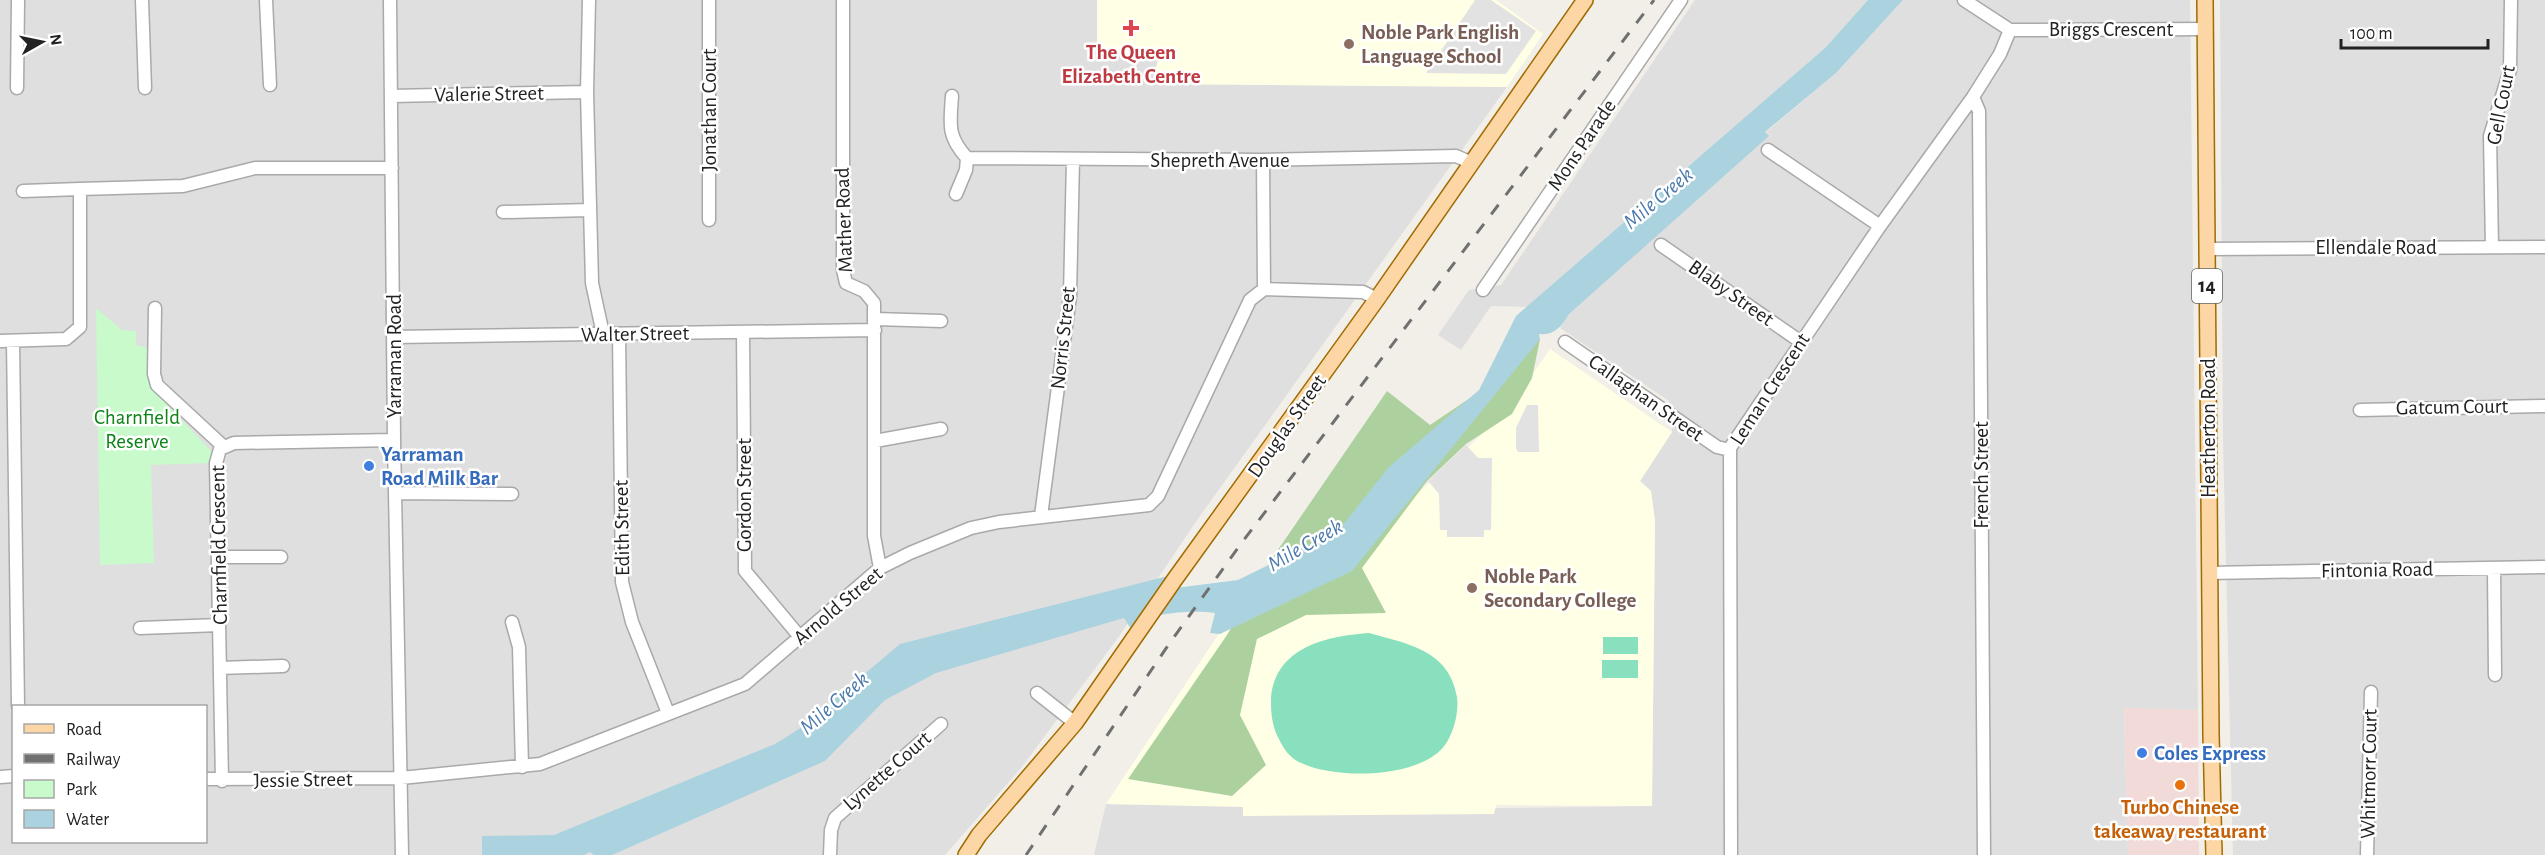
<svg xmlns="http://www.w3.org/2000/svg" width="2545" height="855" font-family="'Alegreya Sans',sans-serif">
<style>
.residential{fill:#e0dfdf;fill-rule:evenodd}
.commercial{fill:#f2dad9}
.education{fill:#ffffe5}
.forest{fill:#add19e}
.park{fill:#c8facc}
.pitch{fill:#88e0be}
.parking{fill:#e2e2e2}
.water{fill:#aad3df}
.lines{fill:none;stroke-linecap:round;stroke-linejoin:round}
.minor-casing{stroke:#a9a9a9;stroke-width:15}
.major-casing{stroke:#a06b00;stroke-width:18}
.minor{stroke:#fff;stroke-width:12}
.major{stroke:#fcd6a4;stroke-width:15}
.rail{stroke:#707070;stroke-width:3;stroke-dasharray:12 12;stroke-linecap:butt}
.health-dot{fill:#e0444e;stroke:#fff;stroke-width:2}
.education-dot{fill:#8d6e63;stroke:#fff;stroke-width:2}
.shop-dot{fill:#3f7fe0;stroke:#fff;stroke-width:2}
.food-dot{fill:#e8710a;stroke:#fff;stroke-width:2}
.labels{text-anchor:middle;dominant-baseline:central;stroke-width:5;stroke-linejoin:round;paint-order:stroke}
.shield{fill:#fff;stroke:#646464;stroke-width:1.5}
.shield-label{font-size:20px;font-weight:bold;fill:#222}
.street-label{font-size:21px;fill:#222;stroke:#fff}
.education-label{font-size:21px;font-weight:bold;fill:#785e54;stroke:#fff;text-anchor:start}
.health-label{font-size:21px;font-weight:bold;fill:#be3a42;stroke:#fff}
.park-label{font-size:21px;fill:#0c8416;stroke:#fff}
.shop-label{font-size:21px;font-weight:bold;fill:#366cbe;stroke:#fff;text-anchor:start}
.food-label{font-size:21px;font-weight:bold;fill:#c56008;stroke:#fff}
.water-label{font-size:22px;font-style:italic;fill:#4a7aab;stroke:#fff}
</style>
<rect width="100%" height="100%" fill="#f2efe9"/>
<path class="residential" d="M0 0H1097L1098 55H1159L1153 84 1507 87 1195 523 1120 635 1021 768 945 855H0ZM14 706H206V842H14Z
M1695 0H1868L1825 48 1530 307 1491 306 1461 350 1438 335 1469 290 1501 285Z
M1903 0H2190L2198 710 2124 709 2128 855H1094L1106 804 1440 809 1652 806 1655 521 1651 491 1640 481 1672 432 1669 401 1560 328 1568 314 1768 136 1765 133 1836 73Z
M2220 0H2545V855H2233L2223 440Z"/>
<path class="commercial" d="M2124 708 2198 710 2199 855H2128Z"/>
<path class="education" d="M1097 0H1496L1543 34 1507 87 1152 84 1159 55 1097 56Z
M1550 349 1672 432 1640 481 1651 491 1655 521 1652 806 1496 805 1494 814 1243 816V807L1106 804 1226 623 1353 553 1505 413Z"/>
<path class="forest" d="M1537 336 1540 339 1532 378 1512 414 1466 444 1427 481 1362 568 1386 613 1306 615 1257 639 1240 715 1266 765 1232 796 1128 779 1227 635 1273 557 1387 391 1430 425 1479 392Z"/>
<path class="park" d="M96 308 122 330 136 331V345L148 348 150 386 212 452 210 463 151 465 154 563 100 565Z"/>
<path class="pitch" d="M1369 633C1408 644 1449 650 1457 697 1459 712 1454 732 1445 745 1420 779 1334 780 1299 762 1290 758 1283 748 1279 739 1273 729 1271 715 1271 704 1271 649 1324 636 1369 633Z
M1603 637H1638V654H1603Z
M1602 660H1638V678H1602Z"/>
<path class="parking" d="M1475 0H1491L1536 31 1506 74 1426 73Z
M1527 405H1538L1539 452H1518L1516 448V428Z
M1466 445 1478 458H1492L1491 530H1484V537H1447V530H1440L1439 494 1428 481Z"/>
<path class="water" d="M1868 0H1903L1836 73 1765 132 1769 136 1569 314C1562 326 1554 336 1539 334L1540 339 1352 571 1220 634 1210 633 1215 613C1193 610 1146 612 1131 629L1124 618 936 673 885 700 825 761 612 855H594L590 852 584 855H482V836L554 835 775 744 799 729 900 644 1168 576 1160 590 1238 580 1339 530 1389 467 1479 390 1516 316 1825 48Z"/>
<g class="lines">
<defs>
<path id="minor" d="M142 0 145 88
M266 0 270 85
M390 0 394 440 402 855
M589 0 587 92 592 283 603 334
M709 0V220
M843 0V270L846 283 864 291 874 303V536L880 568
M1964 0 2010 30 2206 29
M17 88 18 0
M391 96 587 92
M952 96C950 125 947 136 967 158L966 170 956 194
M1973 97 1979 111 1984 855
M1768 150 1880 226
M967 158 1263 160 1456 156 1472 163
M1263 160 1264 289
M23 191 80 189
M503 212 590 210
M1661 245 1801 342
M2492 247 2490 136 2510 70 2511 0
M2206 249 2545 247
M1483 290 1681 0
M155 308 154 374 157 385 224 447
M875 319 941 321
M743 332 745 571 800 637
M619 334 622 582 632 622 668 713
M394 337 875 330
M0 341 66 339 80 327V189L183 186 255 168H392
M13 341 18 706
M1565 342 1717 447 1730 450
M2360 410 2545 406
M875 441 941 429
M395 493 512 494
M1041 516 1070 296 1073 159
M218 557H281
M2494 568 2495 675
M2209 573 2545 567
M512 622 519 647 522 767
M140 628 219 625
M220 668 283 666
M1037 693 1075 723
M0 777 14 776
M206 779 401 778 540 764 745 684 880 568 910 553 971 528 999 522 1149 505 1158 496 1250 300 1264 289 1363 292 1377 299
M222 781 216 463 220 449 234 443 394 440
M830 855 831 830 835 818 941 724
M1731 855 1730 448 1880 226 1973 97 2000 54 2010 30
M2367 855 2371 692"/>
<path id="major" d="M2205 0 2211 734 2214 855
M966 855 979 835 1075 723 1175 579 1377 299 1585 0"/>
</defs>
<use href="#minor" class="minor-casing"/>
<use href="#major" class="major-casing"/>
<use href="#minor" class="minor"/>
<use href="#major" class="major"/>
<path class="rail" d="M1026 855 1169 644 1240 545 1654 0"/>
</g>
<path class="health-dot" d="M1128 19h6v6h6v6h-6v6h-6v-6h-6v-6h6z"/>
<g class="education-dot">
<circle cx="1349" cy="44" r="6"/>
<circle cx="1472" cy="588" r="6"/>
</g>
<g class="shop-dot">
<circle cx="369" cy="466" r="6"/>
<circle cx="2142" cy="753" r="6"/>
</g>
<circle class="food-dot" cx="2180" cy="785" r="6"/>
<g class="labels">
<rect class="shield" x="2192" y="269" width="30" height="34" rx="4.5"/>
<g class="shield-label">
<text x="2207" y="286">14</text>
</g>
<g class="street-label">
<text x="2111" y="29">Briggs Crescent</text>
<text transform="translate(489 94) rotate(-1)">Valerie Street</text>
<text transform="translate(2501 105) rotate(-79)">Gell Court</text>
<text transform="translate(709 110) rotate(-90)">Jonathan Court</text>
<text transform="translate(1582 145) rotate(-56)">Mons Parade</text>
<text x="1220" y="160">Shepreth Avenue</text>
<text transform="translate(844 220) rotate(-92)">Mather Road</text>
<text x="2376" y="247">Ellendale Road</text>
<text transform="translate(1731 293) rotate(35)">Blaby Street</text>
<text transform="translate(635 334) rotate(-1)">Walter Street</text>
<text transform="translate(1063 338) rotate(-84)">Norris Street</text>
<text transform="translate(394 356) rotate(-90)">Yarraman Road</text>
<text transform="translate(1770 389) rotate(-57)">Leman Crescent</text>
<text transform="translate(1646 398) rotate(35)">Callaghan Street</text>
<text transform="translate(2452 407) rotate(-1)">Gatcum Court</text>
<text transform="translate(1287 426) rotate(-55)">Douglas Street</text>
<text transform="translate(2208 428) rotate(-90)">Heatherton Road</text>
<text transform="translate(1981 475) rotate(-90)">French Street</text>
<text transform="translate(744 495) rotate(-90)">Gordon Street</text>
<text transform="translate(622 528) rotate(-91)">Edith Street</text>
<text transform="translate(219 545) rotate(-91)">Charnfield Crescent</text>
<text transform="translate(2377 570) rotate(-1)">Fintonia Road</text>
<text transform="translate(838 606) rotate(-40)">Arnold Street</text>
<text transform="translate(887 771) rotate(-41)">Lynette Court</text>
<text transform="translate(2369 774) rotate(-89)">Whitmorr Court</text>
<text transform="translate(303 780) rotate(-1)">Jessie Street</text>
</g>
<g class="education-label">
<text x="1361" y="32">Noble Park English<tspan x="1361" dy="24">Language School</tspan></text>
<text x="1484" y="576">Noble Park<tspan x="1484" dy="24">Secondary College</tspan></text>
</g>
<g class="health-label">
<text x="1131" y="52">The Queen<tspan x="1131" dy="24">Elizabeth Centre</tspan></text>
</g>
<g class="park-label">
<text x="137" y="417">Charnfield<tspan x="137" dy="24">Reserve</tspan></text>
</g>
<g class="shop-label">
<text x="381" y="454">Yarraman<tspan x="381" dy="24">Road Milk Bar</tspan></text>
<text x="2154" y="753">Coles Express</text>
</g>
<g class="food-label">
<text x="2180" y="807">Turbo Chinese<tspan x="2180" dy="24">takeaway restaurant</tspan></text>
</g>
<g class="water-label">
<text transform="translate(1658 198) rotate(-40)">Mile Creek</text>
<text transform="translate(1305 545) rotate(-30)">Mile Creek</text>
<text transform="translate(834 703) rotate(-41)">Mile Creek</text>
</g>
</g>
<rect x="12" y="705" width="195" height="138" fill="#ffffff" stroke="#a7a7a7" stroke-width="1.5"/>
<rect x="24" y="724" width="30" height="9" fill="#fcd6a4" stroke="#a7a7a7" stroke-width="1.5"/>
<text x="66" y="735" font-size="18" fill="#222222">Road</text>
<rect x="24" y="754" width="30" height="9" fill="#707070" stroke="#a7a7a7" stroke-width="1.5"/>
<text x="66" y="765" font-size="18" fill="#222222">Railway</text>
<rect x="24" y="780" width="30" height="18" fill="#c8facc" stroke="#a7a7a7" stroke-width="1.5"/>
<text x="66" y="795" font-size="18" fill="#222222">Park</text>
<rect x="24" y="810" width="30" height="18" fill="#aad3df" stroke="#a7a7a7" stroke-width="1.5"/>
<text x="66" y="825" font-size="18" fill="#222222">Water</text>
<g transform="translate(42 42) rotate(81)" stroke="#ffffff" stroke-width="4.5" paint-order="stroke">
<path d="M0-4.5L10 22L0 15L-10 22Z" fill="#222222"/>
<text y="-9" font-size="16" font-weight="bold" text-anchor="middle" fill="#222222">N</text>
</g>
<path d="M2341 39v9h147v-9" fill="none" stroke="#222222" stroke-width="3"/>
<text x="2350" y="39" font-size="18" fill="#222222" stroke="#ffffff" stroke-width="4.5" paint-order="stroke">100 m</text>
</svg>
